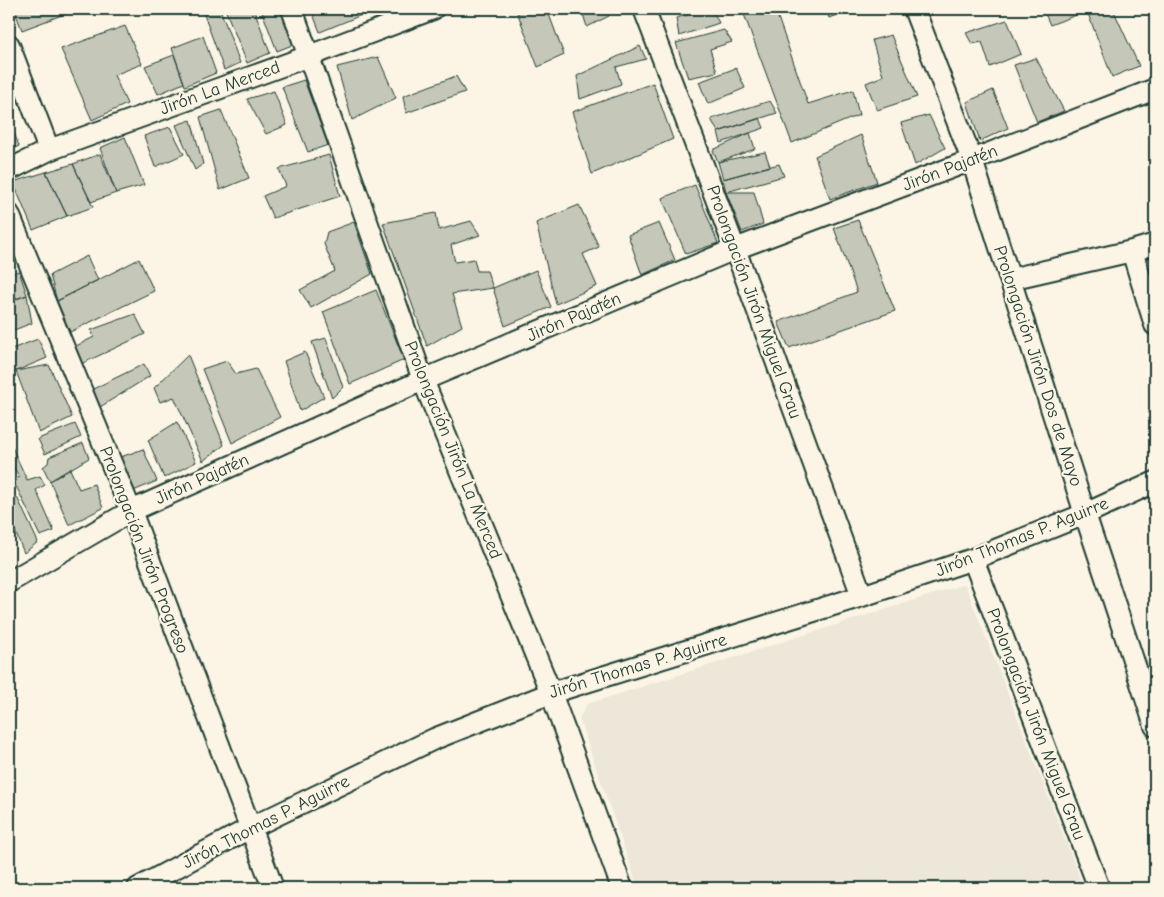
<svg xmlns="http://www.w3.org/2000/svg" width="1164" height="897" font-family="'Comic Neue',sans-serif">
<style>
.built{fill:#ece7d8}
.building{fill:#c5c7b9;stroke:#1f3d34}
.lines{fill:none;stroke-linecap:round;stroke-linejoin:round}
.minor-casing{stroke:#1f3d34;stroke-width:24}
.minor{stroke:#fcf5e5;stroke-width:20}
.labels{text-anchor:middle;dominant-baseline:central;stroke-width:4.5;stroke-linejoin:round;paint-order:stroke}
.street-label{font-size:18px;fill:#1f3d34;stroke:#fcf5e5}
</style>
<rect width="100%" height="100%" fill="#fcf5e5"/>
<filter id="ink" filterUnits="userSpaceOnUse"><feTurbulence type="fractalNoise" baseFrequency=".02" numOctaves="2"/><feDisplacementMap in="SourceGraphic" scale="10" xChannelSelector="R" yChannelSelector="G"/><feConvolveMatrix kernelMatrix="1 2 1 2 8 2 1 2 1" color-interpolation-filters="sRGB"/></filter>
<g filter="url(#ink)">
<path class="built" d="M965 584 1084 888H638L579 719 587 704Z"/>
<path class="building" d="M14 9H78L22 30Z
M202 9H220L240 63 224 70Z
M225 9H254L270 53 247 63Z
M261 9H285L297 43 277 51Z
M311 9H376L320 32Z
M516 9H547L564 55 538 67Z
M586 9H606L609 16 587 27 582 11Z
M708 9H712L719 23 679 36 676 18Z
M742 9H775L808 104 853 90 859 115 792 143Z
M826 9H853L829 18Z
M1043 9H1092L1050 25Z
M1092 9H1113L1139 66 1112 77 1087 11Z
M1007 20 1021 54 990 67 982 42 972 44 966 33Z
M125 26 142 64 114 75 127 104 92 120 61 49Z
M724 30 732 42 710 49 717 72 688 78 676 43Z
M891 35 917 97 877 110 866 83 883 76 872 40Z
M203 36 216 73 185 86 172 48Z
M640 46 646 59 616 67 621 84 580 99 577 76Z
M174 55 184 83 158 94 145 66Z
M378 57 396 98 352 120 337 67Z
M1036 58 1064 111 1037 122 1014 65Z
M736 68 745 88 708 104 699 82Z
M456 76 465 92 406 113 403 96Z
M304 80 328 145 308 152 282 87Z
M653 83 673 139 592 174 572 112Z
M993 90 1008 128 980 141 967 102Z
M274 91 287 125 266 134 247 99Z
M770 101 777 113 718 132 711 119Z
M221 110 249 178 220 190 200 117Z
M929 115 945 148 915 165 901 123Z
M760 118 764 128 721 143 718 132Z
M9 119 19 146 9 151Z
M191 120 203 164 195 170 176 125Z
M170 127 184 154 155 167 144 136Z
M750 133 755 149 718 162 713 150Z
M861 135 877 182 830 199 815 156Z
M125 137 144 185 116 193 100 148Z
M765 152 770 166 723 179 718 162Z
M100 154 116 193 91 202 73 164Z
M329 155 340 196 273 218 263 196 286 186 279 169Z
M73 164 93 207 67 216 46 172Z
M779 164 784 176 726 192 723 179Z
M46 172 67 216 33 230 13 182Z
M695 185 718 243 686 254 662 198Z
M726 192H754L763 224 742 232Z
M579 205 599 247 583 254 597 286 556 304 536 223Z
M436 213 439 230 471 221 480 235 451 245 455 262 474 259 477 271H487L493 288 452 294 462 326 427 346 383 223Z
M858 220 895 311 789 348 778 322 857 292 834 228Z
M354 222 372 274 311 308 300 290 335 271 324 244 327 232Z
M659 223 675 260 642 275 628 235Z
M87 256 98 280 57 301 50 275Z
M139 259 154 291 70 332 57 301Z
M536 270 551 307 505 326 493 288Z
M19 271 27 295 9 301V274Z
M376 290 404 360 350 384 323 312Z
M27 295 32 323 9 332V302Z
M135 314 145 334 81 364 72 348 94 337 91 330Z
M326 338 343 387 332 398 312 342Z
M38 339 47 358 9 374V350Z
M305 352 324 397 300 411 284 361Z
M188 355 224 445 203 461 174 397 160 402 154 388Z
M227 361 236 374 256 369 280 417 232 443 202 369Z
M144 364 150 376 100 407 93 389Z
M49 365 72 417 39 433 16 371Z
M177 422 196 462 164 478 148 440Z
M75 424 81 437 45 454 38 439Z
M83 443 89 458 50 481 43 467 48 463 49 457Z
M11 445 27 480 40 476 45 485 36 490 54 531 40 536 18 490 12 480 20 477 13 467 9 465V446Z
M143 449 157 481 131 492 118 458Z
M70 469 79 489 94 484 103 508 69 525 50 481Z
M17 497 38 542 24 553 9 517V502Z"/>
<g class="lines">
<defs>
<path id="minor" d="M292 9 423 380 551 693 622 888
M644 9 735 249 862 596
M914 9 972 160 1085 514 1155 726
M9 45 49 150
M9 170 49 150 309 56 433 9
M9 214 131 511 273 888
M1132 251 1155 325
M1010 279 1132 251 1155 244
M973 559 1099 888
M9 582 131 511 423 380 735 249 972 160 1155 89
M138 888 250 828 434 739 551 693 862 596 973 559 1085 514 1155 482"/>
</defs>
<use href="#minor" class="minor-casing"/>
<use href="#minor" class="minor"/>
</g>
</g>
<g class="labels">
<g class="street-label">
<text transform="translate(220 88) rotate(-20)">Jirón La Merced</text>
<text transform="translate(950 168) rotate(-21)">Jirón Pajatén</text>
<text transform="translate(754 302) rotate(70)">Prolongación Jirón Miguel Grau</text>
<text transform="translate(574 317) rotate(-23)">Jirón Pajatén</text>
<text transform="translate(1038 366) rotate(72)">Prolongación Jirón Dos de Mayo</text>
<text transform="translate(453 450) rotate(68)">Prolongación Jirón La Merced</text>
<text transform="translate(202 479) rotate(-24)">Jirón Pajatén</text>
<text transform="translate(1022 537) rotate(-22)">Jirón Thomas P. Aguirre</text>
<text transform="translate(144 550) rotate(69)">Prolongación Jirón Progreso</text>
<text transform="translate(638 666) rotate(-17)">Jirón Thomas P. Aguirre</text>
<text transform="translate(1036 724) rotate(69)">Prolongación Jirón Miguel Grau</text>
<text transform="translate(266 822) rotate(-27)">Jirón Thomas P. Aguirre</text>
</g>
</g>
<rect width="1164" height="897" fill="none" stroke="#fcf5e5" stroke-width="30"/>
<rect x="15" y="15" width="1134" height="867" fill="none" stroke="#1f3d34" stroke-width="2" filter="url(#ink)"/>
</svg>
